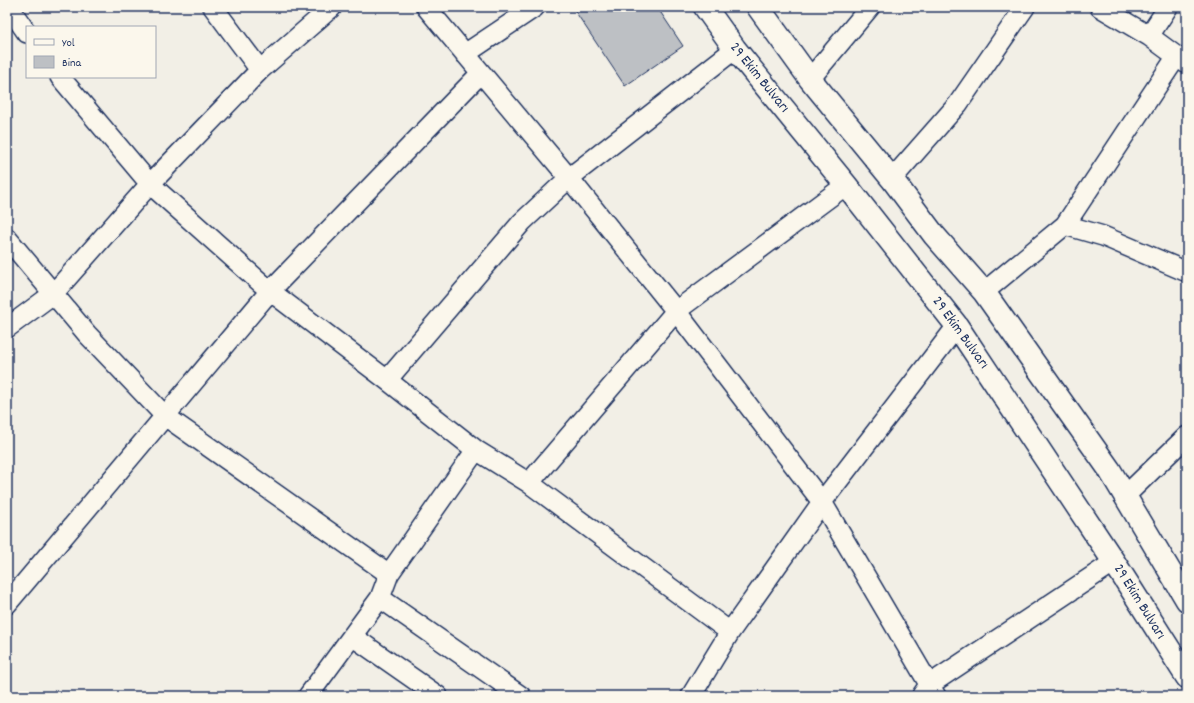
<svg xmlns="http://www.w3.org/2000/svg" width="1194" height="703" font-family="Dekko,sans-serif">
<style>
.building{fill:#bdc0c4;stroke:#1b2f5e}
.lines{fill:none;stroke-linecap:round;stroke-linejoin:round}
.minor-casing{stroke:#1b2f5e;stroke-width:22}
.primary-casing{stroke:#1b2f5e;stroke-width:25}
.minor{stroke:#fbf7ec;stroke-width:19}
.primary{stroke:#fbf7ec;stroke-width:22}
.labels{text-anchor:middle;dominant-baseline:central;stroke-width:3.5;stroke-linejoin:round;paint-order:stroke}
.street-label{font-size:15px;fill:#1b2f5e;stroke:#fbf7ec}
</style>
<rect width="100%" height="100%" fill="#f2efe6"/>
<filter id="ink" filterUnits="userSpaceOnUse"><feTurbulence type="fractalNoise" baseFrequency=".025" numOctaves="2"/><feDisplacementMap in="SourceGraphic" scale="8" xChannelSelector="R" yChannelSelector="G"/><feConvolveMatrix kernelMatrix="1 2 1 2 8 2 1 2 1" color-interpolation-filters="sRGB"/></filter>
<g filter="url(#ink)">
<path class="building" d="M575 7H657L683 46 625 86 573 8Z"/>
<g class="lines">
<defs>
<path id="minor" d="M9 7 27 33
M213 7 260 70
M426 7 569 178 676 311 822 502 936 696
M1100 7 1149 36 1187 64
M1149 36 1168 7
M465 54 535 7
M60 77 150 184 270 291 387 380 476 450 529 483 730 632
M810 79 870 7
M892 179 958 104 1025 7
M1065 225 1177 56
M7 238 87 334 165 416 389 574
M984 292 1065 225 1103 236 1187 272
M7 328 53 294 150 184 260 70 332 7
M387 380 522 222 569 178 735 49
M529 483 676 311 846 185
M1125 496 1187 436
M380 598 521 696
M7 604 270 291 481 73
M352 636 438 696
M922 695 929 685 1114 562
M308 696 380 598 389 574 476 450
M691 696 730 632 822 502 957 326"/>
<path id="primary" d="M705 7 735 49 846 185 957 326 1114 562 1187 677
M758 7 810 79 892 179 934 235 984 292 1109 469 1187 600"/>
</defs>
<use href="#minor" class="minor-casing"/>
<use href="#primary" class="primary-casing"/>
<use href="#minor" class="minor"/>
<use href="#primary" class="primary"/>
</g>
</g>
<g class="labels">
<g class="street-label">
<text transform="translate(759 78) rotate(51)">29 Ekim Bulvarı</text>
<text transform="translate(960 333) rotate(54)">29 Ekim Bulvarı</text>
<text transform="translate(1139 602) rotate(58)">29 Ekim Bulvarı</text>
</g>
</g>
<rect width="1194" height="703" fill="none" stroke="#fbf7ec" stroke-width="24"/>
<rect x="12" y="12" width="1170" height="679" fill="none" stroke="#1b2f5e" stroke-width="1.5" filter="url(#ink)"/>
<rect x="26" y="26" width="130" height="52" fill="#fbf7ec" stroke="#a1a7b3"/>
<rect x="34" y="39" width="20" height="6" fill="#fbf7ec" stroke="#a1a7b3"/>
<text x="62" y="46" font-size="12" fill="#1b2f5e">Yol</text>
<rect x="34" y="56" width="20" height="12" fill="#bdc0c4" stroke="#a1a7b3"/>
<text x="62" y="66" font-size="12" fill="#1b2f5e">Bina</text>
</svg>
